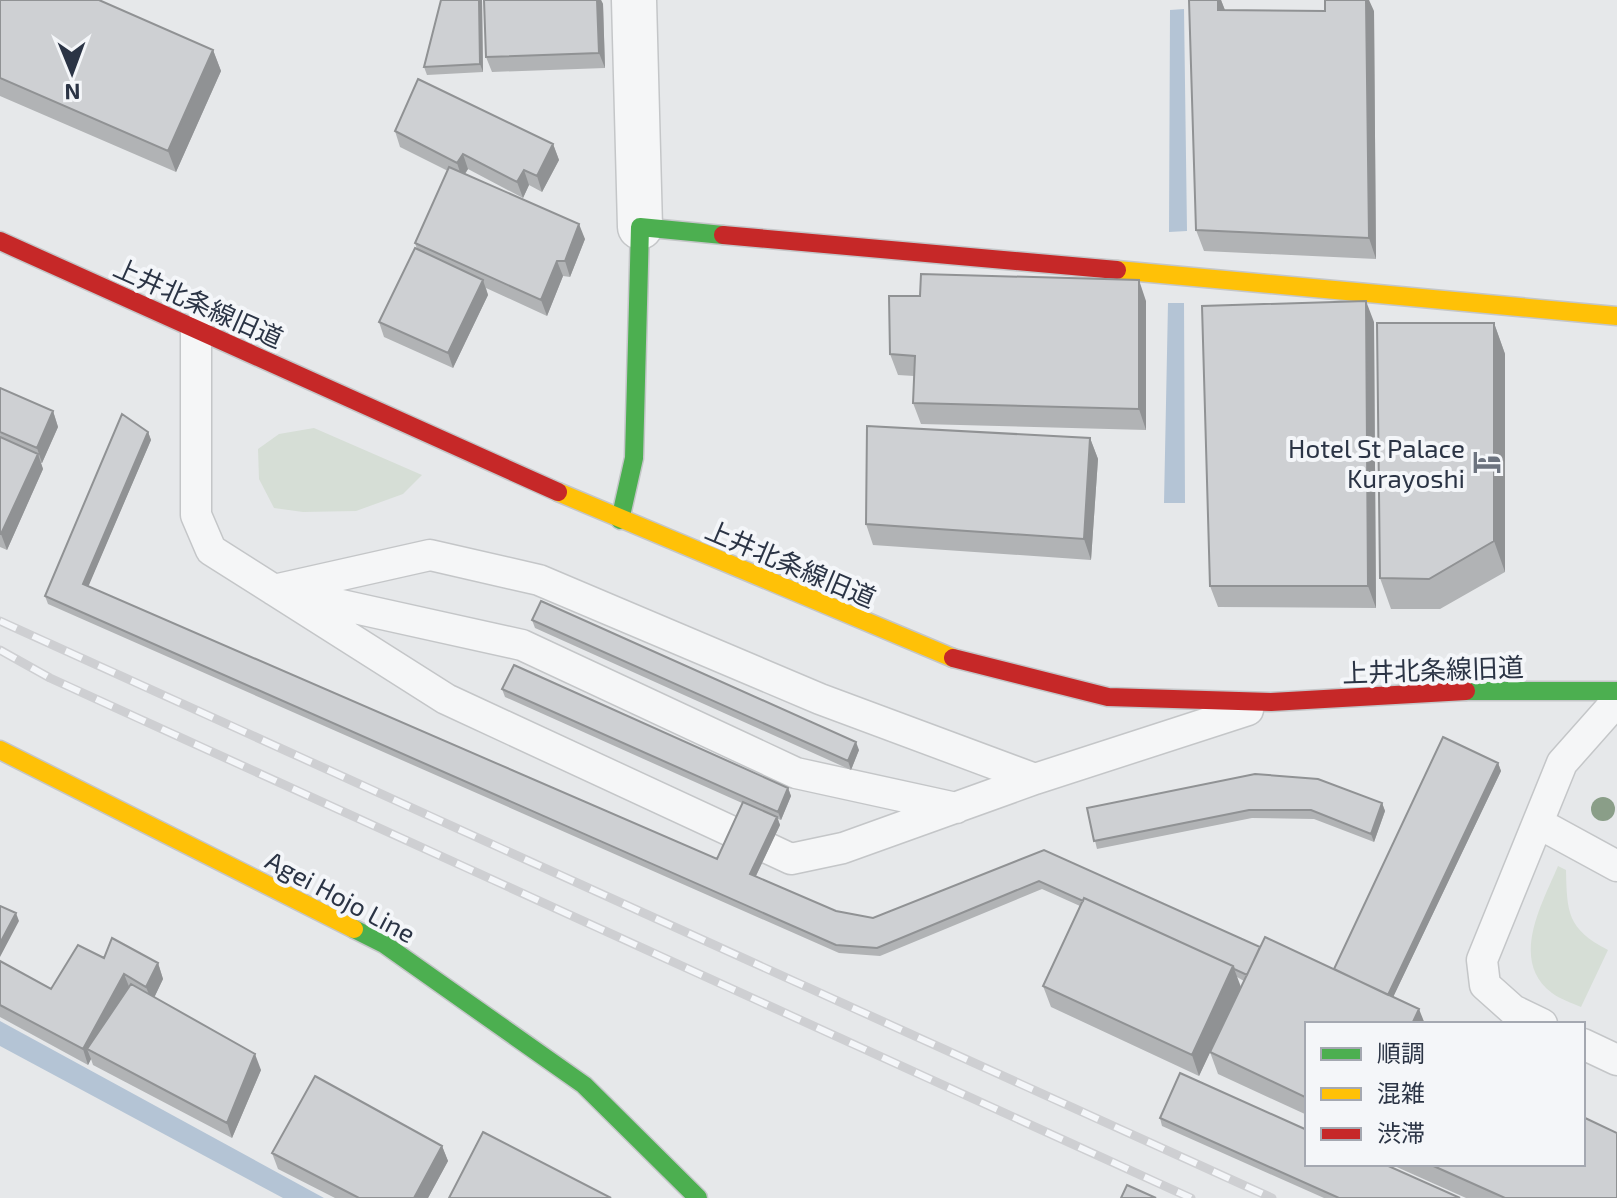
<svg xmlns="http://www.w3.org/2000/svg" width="1617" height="1198" font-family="'Exo 2','Noto Sans JP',sans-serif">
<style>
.green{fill:#d6ded6}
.water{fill:#b4c4d5}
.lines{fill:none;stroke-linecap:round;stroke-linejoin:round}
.lane-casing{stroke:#c4c6c8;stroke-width:33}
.street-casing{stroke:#c4c6c8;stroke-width:47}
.fast-casing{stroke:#c4c6c8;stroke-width:21}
.slow-casing{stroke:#c4c6c8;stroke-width:21}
.jam-casing{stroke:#c4c6c8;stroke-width:21}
.lane{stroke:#f5f6f7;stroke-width:30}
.street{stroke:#f5f6f7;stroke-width:44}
.fast{stroke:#4caf50;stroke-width:18}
.slow{stroke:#ffc107;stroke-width:18}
.jam{stroke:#c62828;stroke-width:18}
.rail-casing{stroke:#cecfd2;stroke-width:9}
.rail{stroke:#f4f6f9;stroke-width:6;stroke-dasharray:18;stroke-linecap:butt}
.tree{fill:#8a9e88}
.wall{fill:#b1b3b5;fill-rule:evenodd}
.shaded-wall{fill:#909294}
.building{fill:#ced0d3;stroke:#909294;stroke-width:2}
.labels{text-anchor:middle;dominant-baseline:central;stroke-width:8;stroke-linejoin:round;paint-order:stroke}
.street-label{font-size:26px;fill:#2b3445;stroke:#f4f6f9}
.poi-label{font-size:26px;fill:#2b3445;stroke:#f4f6f9;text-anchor:end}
</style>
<rect width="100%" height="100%" fill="#e6e8ea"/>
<path class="green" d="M314 428 422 475 403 494 356 511 303 512 274 508 259 479 258 449 279 434Z
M1558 866 1566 870C1567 912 1567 929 1608 950L1581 1007C1572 1003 1560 999 1552 993 1509 961 1542 904 1558 866Z"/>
<path class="water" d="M1184 9 1187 231 1169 232 1170 10Z
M1168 303H1184L1185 503H1164Z
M0 1021 324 1198H283L0 1046Z"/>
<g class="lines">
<defs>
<path id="lane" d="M196 330V515L211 550 446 699 791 859 843 848 1035 779
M274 590 430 555 539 580 820 699 1035 779 1248 710
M296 595 522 645 796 773 956 808
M1538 823 1617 866
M1542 1024 1513 1010 1485 985 1482 960 1562 763 1617 701
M1583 1044 1617 1060"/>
<path id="street" d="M634 0 640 227"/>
<path id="fast" d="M620 520 634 458 640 227 723 235
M1466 691H1617
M354 929 384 944 584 1085 698 1198"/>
<path id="slow" d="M1117 270 1617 316
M558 492 953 658
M0 750 354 929"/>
<path id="jam" d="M723 235 1117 270
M0 241 558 492
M953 658 1108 697 1271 702 1466 691"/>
</defs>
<use href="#lane" class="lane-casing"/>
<use href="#street" class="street-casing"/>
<use href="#fast" class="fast-casing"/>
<use href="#slow" class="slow-casing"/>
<use href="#jam" class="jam-casing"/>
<use href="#lane" class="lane"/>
<use href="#street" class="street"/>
<use href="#fast" class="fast"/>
<use href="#slow" class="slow"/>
<use href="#jam" class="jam"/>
<defs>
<path id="rail" d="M0 621 1272 1198
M0 650 50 678 1191 1198"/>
</defs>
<use href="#rail" class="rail-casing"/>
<use href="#rail" class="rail"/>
</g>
<circle class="tree" cx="1603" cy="809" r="12"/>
<path class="wall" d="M0 0 213 50 221 71 176 172 0 96Z
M441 0H482L483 72 427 75 424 67Z
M484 0H601L603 4 605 68 492 72 486 57Z
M1189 0H1221L1225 10 1374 11 1376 259 1204 251 1196 230Z
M395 131 553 144 559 160 542 192 529 185 523 198 468 169 465 174 585 239 570 277 563 276 547 316 486 288 488 295 453 368 384 337 379 322 417 249 415 243 448 171 400 147Z
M1146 301V430L921 424 913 403 914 376 898 375 890 354Z
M1374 322 1376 608 1218 607 1210 586Z
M1494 323 1505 354V572L1440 609H1391L1380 578Z
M0 388 53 411 58 427 42 463H41L43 469 7 550 0 547Z
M148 432 151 440 88 586 717 859 742 803 505 697 502 689 788 788 791 796 781 820 778 819 780 825 756 876 836 911 873 918 1044 850 1260 947 1334 969 1498 763 1501 771 1393 997 1307 1024V1115L1218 1074 1210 1052 1199 1076 1051 1007 1043 986 1080 906 1042 889 880 956 839 953 48 604 45 596ZM1237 977 1244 981 1223 1026Z
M1090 438 1098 459 1091 560 873 545 866 524Z
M532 620 859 750 851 770 535 628Z
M1382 803 1385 811 1374 842 1314 819 1252 818 1097 849 1087 808Z
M104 958 158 963 163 979 154 998 261 1070 232 1138 93 1065 91 1059 88 1065 0 1017V961L51 989Z
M1160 1118 1460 1198H1324L1162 1126Z
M442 1146 448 1161 428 1198H335L278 1169 272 1153Z
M1390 1164H1583L1617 1198H1466Z"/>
<path class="shaded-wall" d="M479 0H482L483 72 480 64Z
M597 0H601L603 4 605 68 599 53Z
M1218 0H1221L1226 13 1218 10Z
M1366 0H1369L1374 11 1376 259 1369 238Z
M213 50 221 71 176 172 168 151Z
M553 144 559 160 542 192 537 176Z
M463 154 468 169 462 178 457 163Z
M524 170 529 185 523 198 517 182Z
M579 224 585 239 570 277 565 261Z
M557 261 563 276 547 316 541 300Z
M483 280 488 295 453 368 448 353Z
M1139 280 1146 301V430L1139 409Z
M1366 301 1374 322 1376 608 1368 586Z
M1494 323 1505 354V572L1494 541Z
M53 411 58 427 42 463 37 448Z
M148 432 151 440 86 592 83 584Z
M1090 438 1098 459 1091 560 1084 539Z
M38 454 43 469 7 550 1 534Z
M856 742 859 750 851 770 848 761Z
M1498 763 1501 771 1387 1010 1384 1002Z
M788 788 791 796 781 820 778 812Z
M1382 803 1385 811 1374 842 1371 834Z
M777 817 780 825 753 882 750 874Z
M16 913 19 921 0 957V943Z
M158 963 163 979 152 1002 146 987Z
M1233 966 1241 987 1199 1076 1192 1055Z
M124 974 130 989 87 1049 91 1059 88 1065 83 1049Z
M1419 1009 1425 1024H1412Z
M255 1054 261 1070 232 1138 227 1123Z
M442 1146 448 1161 428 1198H414Z"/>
<path class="building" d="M0 0H99L213 50 168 151 0 78Z
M441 0H479L480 64 424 67Z
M484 0H597L599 53 486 57Z
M1189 0H1218V10L1325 11V0H1366L1369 238 1196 230Z
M418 79 553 144 537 176 524 170 517 182 463 154 457 163 395 131Z
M449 167 579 224 565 261H557L541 300 415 243Z
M415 248 483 280 448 353 379 322Z
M921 274 1139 280V409L913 403 915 356 890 354 889 296H920Z
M1366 301 1368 586H1210L1202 306Z
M1377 323H1494V541L1429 579 1380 578Z
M0 388 53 411 37 448 0 432Z
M122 414 148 432 83 584 717 859 743 802 777 817 750 874 836 911 873 918 1044 850 1260 947 1247 975 1234 969 1233 966 1084 898 1083 901 1039 881 877 948 836 945 45 596Z
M867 426 1090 438 1084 539 866 524Z
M0 437 38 454 1 534H0Z
M541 601 856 742 848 761 532 620Z
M514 665 788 788 778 812 502 689Z
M1443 737 1498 763 1388 995 1334 969Z
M1255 774 1318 779 1382 803 1371 834 1311 810H1249L1094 841 1087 808Z
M1084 898 1233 966 1192 1055 1043 986Z
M0 906 16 913 0 943Z
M1265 937 1419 1009 1412 1024H1307V1098L1210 1052Z
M112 938 158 963 146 987 124 974 83 1049 0 1005V961L51 989 78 945 104 958Z
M131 984 255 1054 227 1123 87 1049Z
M1180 1073 1307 1130V1164H1384L1460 1198H1339L1160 1118Z
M315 1076 442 1146 414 1198H359L272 1153Z
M1583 1117 1617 1133V1198H1505L1429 1164H1583Z
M483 1132 611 1198H449Z
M1127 1185 1156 1198H1121Z"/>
<defs>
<symbol id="hotel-bare" viewBox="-9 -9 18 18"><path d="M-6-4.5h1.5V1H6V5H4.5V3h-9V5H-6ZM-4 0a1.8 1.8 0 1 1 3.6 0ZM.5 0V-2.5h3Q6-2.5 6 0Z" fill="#6c737f" stroke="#f4f6f9" stroke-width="2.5" paint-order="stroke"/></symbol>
</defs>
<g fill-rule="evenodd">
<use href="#hotel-bare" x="1467" y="442" width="40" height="40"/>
</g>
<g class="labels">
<g class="street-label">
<text transform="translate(199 302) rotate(24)">上井北条線旧道</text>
<text transform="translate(791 563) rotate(23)">上井北条線旧道</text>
<text transform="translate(1433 669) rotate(-2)">上井北条線旧道</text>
<text transform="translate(341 896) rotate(28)">Agei Hojo Line</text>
</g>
<g class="poi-label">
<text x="1465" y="447">Hotel St Palace<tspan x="1465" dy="30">Kurayoshi</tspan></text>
</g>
</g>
<rect x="1305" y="1022" width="280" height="144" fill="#f4f6f9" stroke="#a4a8b1" stroke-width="2"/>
<rect x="1321" y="1048" width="40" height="12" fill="#4caf50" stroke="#a4a8b1" stroke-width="2"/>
<text x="1377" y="1062" font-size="24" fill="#2b3445">順調</text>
<rect x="1321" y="1088" width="40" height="12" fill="#ffc107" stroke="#a4a8b1" stroke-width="2"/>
<text x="1377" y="1102" font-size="24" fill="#2b3445">混雑</text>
<rect x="1321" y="1128" width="40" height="12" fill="#c62828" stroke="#a4a8b1" stroke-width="2"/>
<text x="1377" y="1142" font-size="24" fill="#2b3445">渋滞</text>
<g transform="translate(72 72) rotate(179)" stroke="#f4f6f9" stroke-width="6" paint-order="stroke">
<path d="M0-6L14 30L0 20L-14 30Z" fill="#2b3445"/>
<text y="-12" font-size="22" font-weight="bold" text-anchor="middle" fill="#2b3445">N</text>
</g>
</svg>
